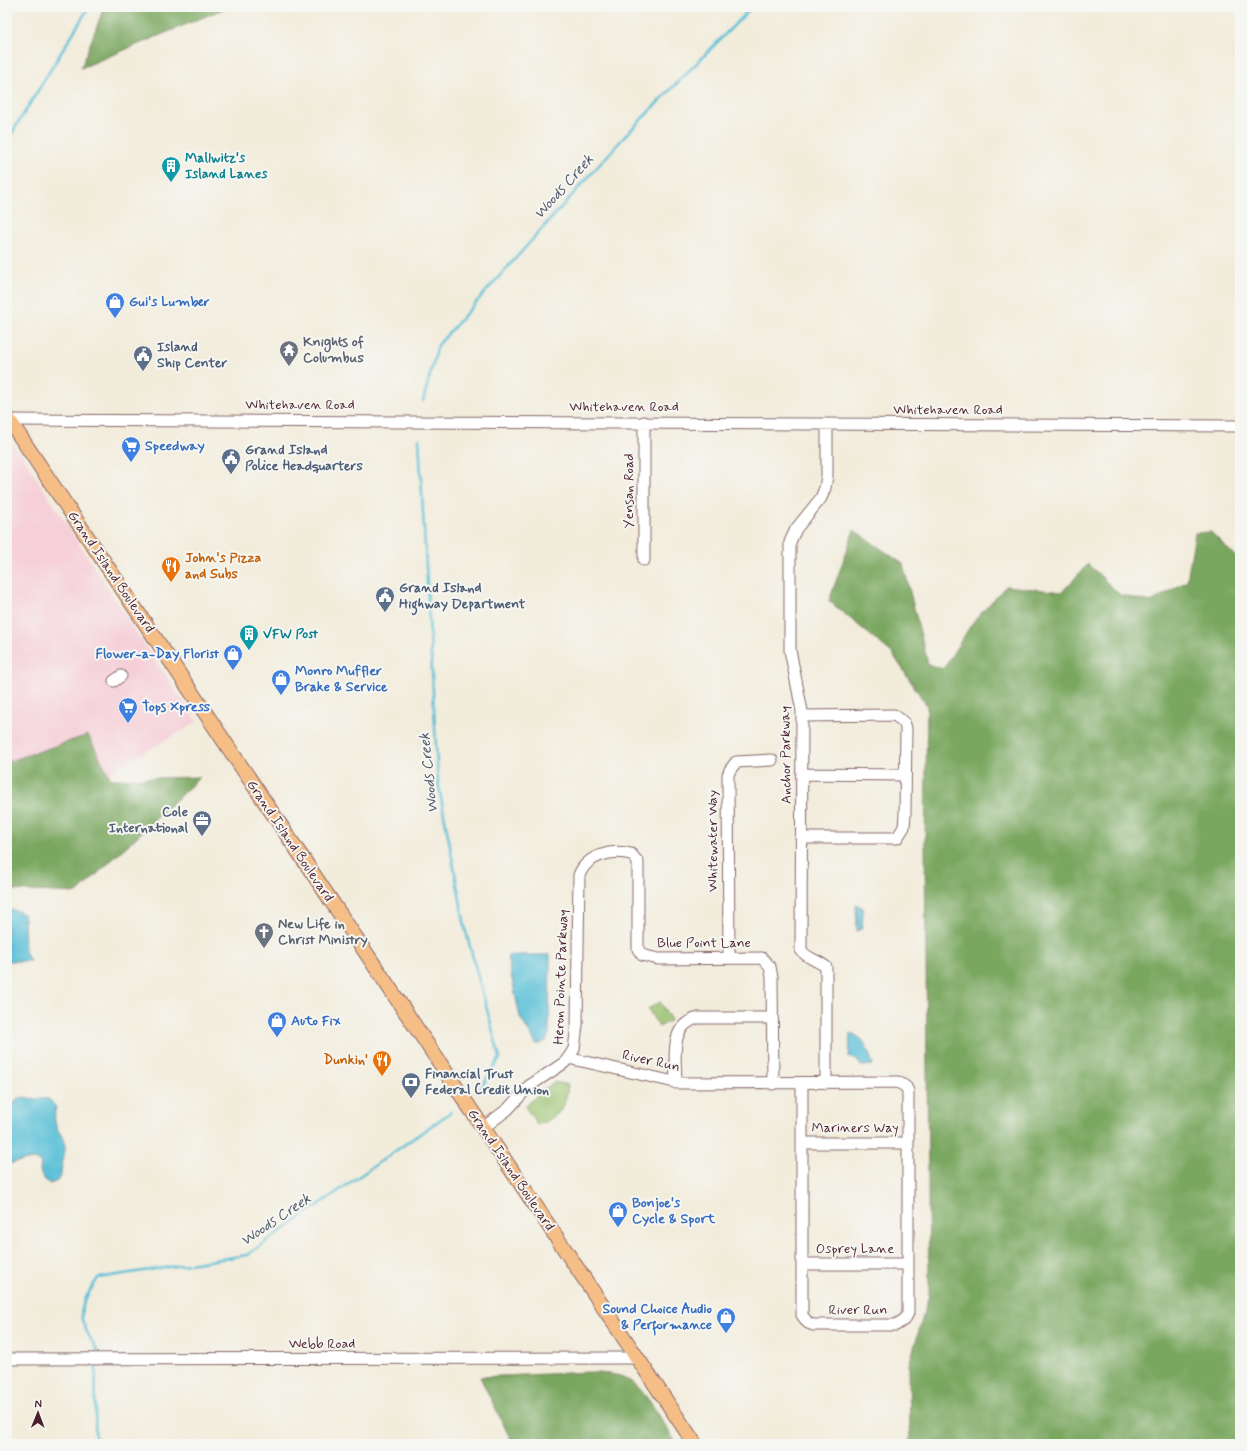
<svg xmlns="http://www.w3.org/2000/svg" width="1247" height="1451" font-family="Mynerve,sans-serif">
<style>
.built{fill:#f6cfd8}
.green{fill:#99c16d;stroke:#72704c}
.forest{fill:#7aa760;stroke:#626346}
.water{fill:#59bfd7;stroke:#526f81}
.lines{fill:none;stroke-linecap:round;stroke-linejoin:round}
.stream{stroke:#59bfd7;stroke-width:2.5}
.minor-casing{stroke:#856769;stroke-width:13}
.major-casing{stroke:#856769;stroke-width:16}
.minor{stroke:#fff;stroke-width:11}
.major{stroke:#f6be87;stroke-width:14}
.labels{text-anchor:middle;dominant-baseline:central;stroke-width:4;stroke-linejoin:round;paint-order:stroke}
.culture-label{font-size:14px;font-weight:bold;fill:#0d838f;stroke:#f6f6f2;text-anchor:start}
.shop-label{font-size:14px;font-weight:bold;fill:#366cbe;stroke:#f6f6f2;text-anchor:start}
.worship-label{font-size:14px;font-weight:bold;fill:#5b616d;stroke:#f6f6f2;text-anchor:start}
.service-label{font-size:14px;font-weight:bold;fill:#4e5e75;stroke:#f6f6f2;text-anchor:start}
.street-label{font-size:14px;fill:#4a1f2b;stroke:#f6f6f2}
.food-label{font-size:14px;font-weight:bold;fill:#c56008;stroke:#f6f6f2;text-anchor:start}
.water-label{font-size:15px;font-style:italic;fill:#4f5767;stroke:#f6f6f2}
</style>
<rect width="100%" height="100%" fill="#f6f6f2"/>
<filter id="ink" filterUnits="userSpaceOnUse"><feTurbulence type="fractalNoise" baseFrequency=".025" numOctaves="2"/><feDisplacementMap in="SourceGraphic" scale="8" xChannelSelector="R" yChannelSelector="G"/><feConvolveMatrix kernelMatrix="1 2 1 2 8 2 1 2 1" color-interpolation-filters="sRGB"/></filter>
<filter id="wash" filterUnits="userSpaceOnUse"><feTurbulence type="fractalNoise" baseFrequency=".012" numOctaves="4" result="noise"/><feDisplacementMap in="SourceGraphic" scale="16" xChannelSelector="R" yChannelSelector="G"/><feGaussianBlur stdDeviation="0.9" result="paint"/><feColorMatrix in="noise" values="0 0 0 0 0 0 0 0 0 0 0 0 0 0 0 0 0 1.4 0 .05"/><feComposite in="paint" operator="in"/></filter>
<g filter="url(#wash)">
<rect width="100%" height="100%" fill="#f2ecdb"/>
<path class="built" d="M7 438 21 454 140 638 197 722 108 773 88 735 7 762Z"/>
<path class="green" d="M660 1002 671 1020 659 1027 648 1009Z
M555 1082 568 1085C565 1110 561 1115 538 1125L525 1107 540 1092Z"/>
<path class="forest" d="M104 7H228L81 68Z
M854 530 903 564 928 664 943 669 973 622 1006 586 1062 592 1088 564 1120 595 1151 602 1187 581 1195 533 1211 532 1240 561V1444H910L909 1365 929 1295 925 843 927 706 892 653 829 601Z
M88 735 111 779 200 777 77 893 7 890V762Z
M590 1372C602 1374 618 1373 629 1380 646 1389 665 1427 677 1444H513L480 1377Z"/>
<path class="water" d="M856 904 863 908 862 928 857 931Z
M7 909 19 911 24 915 25 951 30 961H7Z
M513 955H550L549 1034 547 1040 540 1044H536L520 1017 507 956Z
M852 1034C866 1037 869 1054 873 1065L861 1066 857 1060 849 1057 850 1035Z
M18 1098 49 1099 56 1107C50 1133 66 1131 65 1150 64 1159 61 1166 61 1175L57 1181 50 1184C43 1179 38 1173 41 1164L38 1160 33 1159 7 1164C7 1141 2 1116 18 1098Z"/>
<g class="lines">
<path class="stream" d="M7 141 89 7
M423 401 438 345 625 136 752 7
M419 439 438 782 466 932 500 1058 478 1092
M97 1353V1350C77 1315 75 1313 98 1278L247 1255 451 1112
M95 1444 96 1366"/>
</g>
</g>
<g filter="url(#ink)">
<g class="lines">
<defs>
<path id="minor" d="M7 420C418 420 829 426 1240 426
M644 422V560
M114 681 121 676
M802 774 905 775
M801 838H897L904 827 905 815 906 728 904 722 894 715 802 716
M729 958 728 775 730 770 736 762 772 760
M568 1058 679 1083 898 1082 906 1087 908 1091V1313L905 1319 896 1325H813L808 1323 802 1315V1084
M676 1083C676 1060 668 1025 698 1018H772
M826 1083V967C818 960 807 959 801 950L802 711 790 650V542L796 529 821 498 825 488 827 476V425
M483 1128 508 1109 529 1086 564 1063 569 1057 574 1049 577 1025 579 875C587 855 612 849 631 854L638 862V949L642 955 658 959 762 958 770 967 772 977 773 1084
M802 1143H908
M802 1264H908
M7 1359 637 1358"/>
<path id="major" d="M7 417 695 1444"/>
</defs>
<use href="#minor" class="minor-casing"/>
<use href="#major" class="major-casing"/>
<use href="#minor" class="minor"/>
<use href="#major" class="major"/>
</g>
</g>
<defs>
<symbol id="building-pin" viewBox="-11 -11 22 30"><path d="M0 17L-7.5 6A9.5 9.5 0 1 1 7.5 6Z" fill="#0f9aa8" stroke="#f6f6f2"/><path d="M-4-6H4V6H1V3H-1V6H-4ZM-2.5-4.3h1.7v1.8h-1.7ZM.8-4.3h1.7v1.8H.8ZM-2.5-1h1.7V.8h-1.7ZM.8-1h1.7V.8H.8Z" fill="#fff"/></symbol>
<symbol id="shop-pin" viewBox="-11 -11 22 30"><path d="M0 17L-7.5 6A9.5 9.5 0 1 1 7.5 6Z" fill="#3f7fe0" stroke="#f6f6f2"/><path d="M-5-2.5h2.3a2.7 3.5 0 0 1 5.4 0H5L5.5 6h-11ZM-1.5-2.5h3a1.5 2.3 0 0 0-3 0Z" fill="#fff"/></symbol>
<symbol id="temple-pin" viewBox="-11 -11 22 30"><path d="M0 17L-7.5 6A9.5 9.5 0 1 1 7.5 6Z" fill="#6b7280" stroke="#f6f6f2"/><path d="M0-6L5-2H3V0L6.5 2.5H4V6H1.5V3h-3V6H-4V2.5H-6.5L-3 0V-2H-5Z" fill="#fff"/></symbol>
<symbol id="civic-pin" viewBox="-11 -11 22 30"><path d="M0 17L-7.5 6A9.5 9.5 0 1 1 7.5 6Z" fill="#5c6f8a" stroke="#f6f6f2"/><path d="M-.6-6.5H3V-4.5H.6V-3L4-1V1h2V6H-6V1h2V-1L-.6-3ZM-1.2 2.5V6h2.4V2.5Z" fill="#fff"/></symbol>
<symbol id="supermarket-pin" viewBox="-11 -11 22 30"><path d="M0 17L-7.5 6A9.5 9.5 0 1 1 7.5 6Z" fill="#3f7fe0" stroke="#f6f6f2"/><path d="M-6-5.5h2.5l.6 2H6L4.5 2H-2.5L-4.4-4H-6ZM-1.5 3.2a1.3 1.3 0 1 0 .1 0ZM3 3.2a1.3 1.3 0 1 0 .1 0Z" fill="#fff"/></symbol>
<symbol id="restaurant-pin" viewBox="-11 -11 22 30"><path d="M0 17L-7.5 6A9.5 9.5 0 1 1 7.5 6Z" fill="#e8710a" stroke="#f6f6f2"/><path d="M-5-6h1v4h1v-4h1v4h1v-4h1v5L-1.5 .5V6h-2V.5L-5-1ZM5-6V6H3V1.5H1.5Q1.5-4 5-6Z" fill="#fff"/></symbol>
<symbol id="office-pin" viewBox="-11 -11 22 30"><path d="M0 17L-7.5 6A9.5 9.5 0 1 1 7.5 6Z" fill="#5c6f8a" stroke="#f6f6f2"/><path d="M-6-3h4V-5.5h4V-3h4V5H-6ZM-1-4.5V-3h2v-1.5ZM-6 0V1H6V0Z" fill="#fff"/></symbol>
<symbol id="church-pin" viewBox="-11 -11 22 30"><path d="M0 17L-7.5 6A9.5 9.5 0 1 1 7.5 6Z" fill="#6b7280" stroke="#f6f6f2"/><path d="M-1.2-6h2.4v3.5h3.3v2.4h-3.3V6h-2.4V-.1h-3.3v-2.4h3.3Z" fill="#fff"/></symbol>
<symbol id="bank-pin" viewBox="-11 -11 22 30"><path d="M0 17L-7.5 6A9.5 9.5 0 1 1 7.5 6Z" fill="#5c6f8a" stroke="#f6f6f2"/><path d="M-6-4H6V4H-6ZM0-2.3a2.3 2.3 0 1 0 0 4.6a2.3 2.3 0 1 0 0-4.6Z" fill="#fff"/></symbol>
</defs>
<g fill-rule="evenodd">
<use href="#building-pin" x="160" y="155" width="22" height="30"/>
<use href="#shop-pin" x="104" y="291" width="22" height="30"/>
<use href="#temple-pin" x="278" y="339" width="22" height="30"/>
<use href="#civic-pin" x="132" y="344" width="22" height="30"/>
<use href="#supermarket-pin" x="120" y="435" width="22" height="30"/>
<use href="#civic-pin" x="220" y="447" width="22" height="30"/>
<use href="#restaurant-pin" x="160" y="555" width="22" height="30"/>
<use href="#civic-pin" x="374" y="585" width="22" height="30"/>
<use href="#building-pin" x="238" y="623" width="22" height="30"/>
<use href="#shop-pin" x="222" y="643" width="22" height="30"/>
<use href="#shop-pin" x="270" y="668" width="22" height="30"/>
<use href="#supermarket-pin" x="117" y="696" width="22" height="30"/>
<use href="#office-pin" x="191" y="809" width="22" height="30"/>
<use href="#church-pin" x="253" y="921" width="22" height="30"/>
<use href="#shop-pin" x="266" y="1010" width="22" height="30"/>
<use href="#restaurant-pin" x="371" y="1049" width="22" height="30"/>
<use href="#bank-pin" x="400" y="1071" width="22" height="30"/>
<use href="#shop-pin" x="607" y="1200" width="22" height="30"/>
<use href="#shop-pin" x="715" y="1306" width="22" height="30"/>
</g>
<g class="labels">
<g class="culture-label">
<text x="185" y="158">Mallwitz's<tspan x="185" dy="16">Island Lanes</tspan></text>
<text x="263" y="634">VFW Post</text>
</g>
<g class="shop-label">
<text x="129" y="302">Gui's Lumber</text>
<text x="145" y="446">Speedway</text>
<text x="219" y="654" text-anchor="end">Flower-a-Day Florist</text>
<text x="295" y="671">Monro Muffler<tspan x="295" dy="16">Brake &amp; Service</tspan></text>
<text x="142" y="707">Tops Xpress</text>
<text x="291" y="1021">Auto Fix</text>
<text x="632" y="1203">Bonjoe's<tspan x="632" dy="16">Cycle &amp; Sport</tspan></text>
<text x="712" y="1309" text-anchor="end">Sound Choice Audio<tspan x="712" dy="16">&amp; Performance</tspan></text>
</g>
<g class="worship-label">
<text x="303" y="342">Knights of<tspan x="303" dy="16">Columbus</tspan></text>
<text x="278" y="924">New Life in<tspan x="278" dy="16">Christ Ministry</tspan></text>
</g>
<g class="service-label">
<text x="157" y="347">Island<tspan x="157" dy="16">Ship Center</tspan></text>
<text x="245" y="450">Grand Island<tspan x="245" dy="16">Police Headquarters</tspan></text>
<text x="399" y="588">Grand Island<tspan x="399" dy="16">Highway Department</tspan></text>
<text x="188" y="812" text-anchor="end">Cole<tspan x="188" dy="16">International</tspan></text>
<text x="425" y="1074">Financial Trust<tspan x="425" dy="16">Federal Credit Union</tspan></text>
</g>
<g class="street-label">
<text x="300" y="405">Whitehaven Road</text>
<text x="624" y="407">Whitehaven Road</text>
<text x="948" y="410">Whitehaven Road</text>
<text transform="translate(629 491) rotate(-90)">Yensan Road</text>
<text transform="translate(111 572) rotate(56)">Grand Island Boulevard</text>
<text transform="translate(786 755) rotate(-91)">Anchor Parkway</text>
<text transform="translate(290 841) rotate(56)">Grand Island Boulevard</text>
<text transform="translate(713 841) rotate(-90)">Whitewater Way</text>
<text x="704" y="943">Blue Point Lane</text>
<text transform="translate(561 977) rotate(-88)">Heron Pointe Parkway</text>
<text transform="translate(651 1061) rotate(12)">River Run</text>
<text x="855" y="1128">Mariners Way</text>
<text transform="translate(511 1170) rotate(56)">Grand Island Boulevard</text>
<text x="855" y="1249">Osprey Lane</text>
<text x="858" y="1310">River Run</text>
<text x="322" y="1344">Webb Road</text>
</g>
<g class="food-label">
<text x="185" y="558">John's Pizza<tspan x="185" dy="16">and Subs</tspan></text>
<text x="368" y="1060" text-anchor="end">Dunkin'</text>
</g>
<g class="water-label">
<text transform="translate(564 187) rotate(-48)">Woods Creek</text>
<text transform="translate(429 773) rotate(-96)">Woods Creek</text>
<text transform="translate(276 1220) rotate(-34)">Woods Creek</text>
</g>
</g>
<rect width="1247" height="1451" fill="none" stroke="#f6f6f2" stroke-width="24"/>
<g transform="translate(38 1413) rotate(1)" stroke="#f6f6f2" stroke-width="3" paint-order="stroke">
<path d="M0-3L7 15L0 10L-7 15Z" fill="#4a1f2b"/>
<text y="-6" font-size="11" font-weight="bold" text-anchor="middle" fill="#4a1f2b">N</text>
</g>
</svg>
